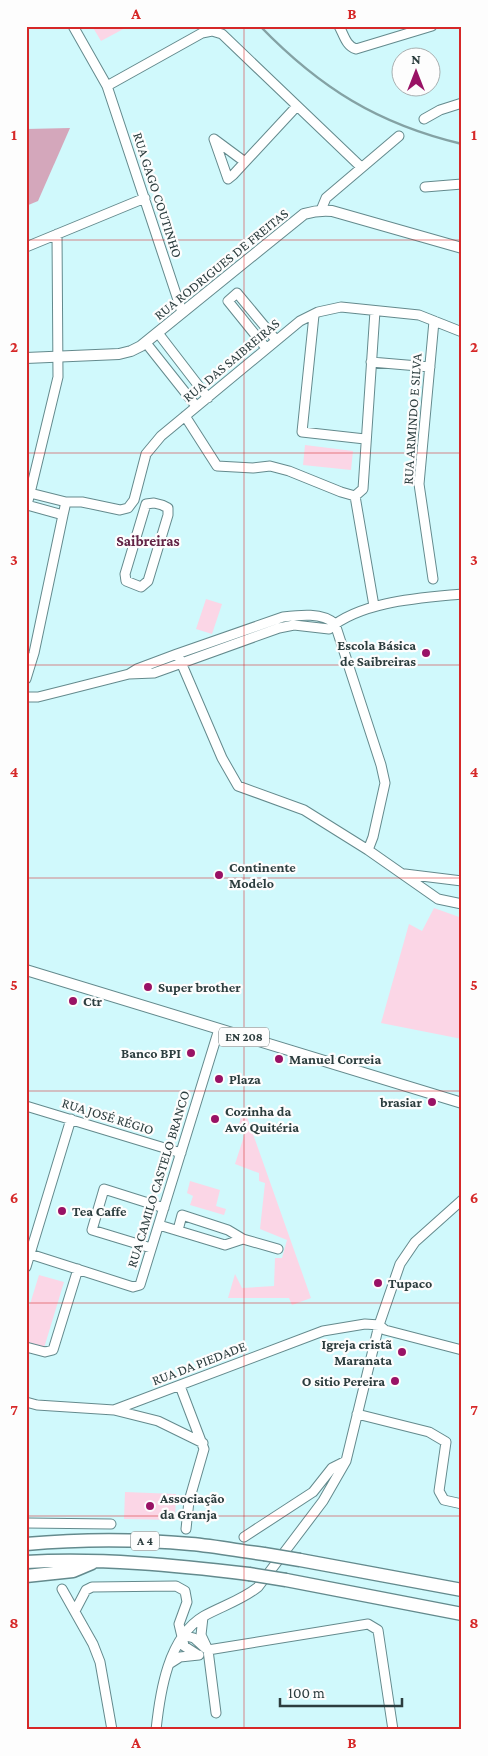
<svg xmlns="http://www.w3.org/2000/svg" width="488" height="1756" font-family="'Crimson Pro',serif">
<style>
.green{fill:#fbd6e6}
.forest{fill:#d4a7bb}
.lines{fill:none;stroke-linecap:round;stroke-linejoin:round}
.minor-casing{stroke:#648a8d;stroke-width:11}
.major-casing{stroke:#648a8d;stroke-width:12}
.highway-casing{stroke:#648a8d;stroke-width:15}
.minor{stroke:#fff;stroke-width:9}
.major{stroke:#fff;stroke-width:10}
.highway{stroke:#fff;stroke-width:12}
.rail{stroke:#84a2a4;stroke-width:2.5}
.highway-bridge-casing{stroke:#648a8d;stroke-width:15;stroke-linecap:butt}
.highway-bridge{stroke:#fff;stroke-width:12}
.grid{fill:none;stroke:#d62828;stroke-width:1;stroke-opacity:0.55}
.poi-dot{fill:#991265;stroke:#fdfdfd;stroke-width:2}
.labels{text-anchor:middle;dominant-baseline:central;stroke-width:4.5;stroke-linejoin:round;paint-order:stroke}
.shield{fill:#fdfdfd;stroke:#6b7777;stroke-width:1}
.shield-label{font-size:12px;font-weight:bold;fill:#2c3d3e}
.street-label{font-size:14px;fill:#2c3d3e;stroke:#fdfdfd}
.poi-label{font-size:14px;font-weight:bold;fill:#2c3d3e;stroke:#fdfdfd;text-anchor:start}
.neighbourhood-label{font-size:15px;font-weight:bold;fill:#622345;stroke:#fdfdfd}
.neatline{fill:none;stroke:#d62828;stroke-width:2}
.grid-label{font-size:16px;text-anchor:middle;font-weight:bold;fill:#d62828}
</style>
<rect width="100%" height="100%" fill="#d0f9fc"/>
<path class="green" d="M92 26H129L101 41Z
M305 445 353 451 351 470 303 465Z
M206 599 222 604 212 634 196 629Z
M434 908 462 918V1039L381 1023 409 924 422 931Z
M242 1115 247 1117 311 1298 292 1305 289 1298H228L235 1274 242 1288 274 1286 275 1258H282L287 1240 260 1229 265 1183 259 1181V1173L235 1164 246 1130 238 1127Z
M190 1181 220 1190 216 1206 226 1209 224 1215 190 1205 193 1196 187 1193Z
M39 1275 64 1282 44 1348 26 1343V1317Z
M125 1492 176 1494 175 1520 124 1519Z"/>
<path class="forest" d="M70 128 38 201 26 206V129Z"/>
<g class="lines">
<defs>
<path id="minor" d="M73 26 107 86 182 312
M339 26C344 35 346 46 356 49L432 26
M107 86 202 33 212 31 222 34 361 167
M424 119 440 110 462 103
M245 162 214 139 228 179 233 175 297 106
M425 187 462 184
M321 210 326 198 399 136
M26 247 145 198
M314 315 302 432 365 439
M158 333 208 398
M146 343 196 406
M266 348 228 301 237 293 276 340
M371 362 430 367
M185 416 217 466 253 468 270 466 289 471 341 492 355 496 374 606
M30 493 58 377 57 234
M355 496 363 489 375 311
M66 502 63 515 27 505 30 493 66 502H82L120 510 128 508 134 500 146 454 161 436 300 321 318 312 341 307 419 315 462 332
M154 503 162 505 168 508V515L148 581 141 587 126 581 125 574 146 504Z
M433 579 419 484 434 321
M180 660 222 758 238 786 304 810 368 850 438 899 462 904
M129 674 137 669 177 654 283 617C299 615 323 612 335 624L381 765 385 783 373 837 368 850
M26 679 34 653 63 515
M26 697H38L66 690 129 674 154 673 279 628 294 625 329 629C361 601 421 598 462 594
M405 874 462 881
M26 1106 181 1153
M159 1225 225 1245 243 1239 228 1230 182 1215 178 1230
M243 1239 278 1249
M151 1248 92 1230 104 1189 164 1208
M30 1254 133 1287 140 1285 219 1029
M26 1267 71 1119
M26 1347 45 1352 53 1350 78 1269
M180 1386 204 1449 189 1501 186 1529
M26 1402 37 1405 114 1410 323 1331 365 1324 379 1325 385 1330 462 1350
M114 1410 158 1421 203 1443
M357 1414 429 1432 446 1442 439 1491 444 1500 462 1504
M26 1523 111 1524
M244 1537 313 1492 332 1468 346 1461
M62 1589 93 1644 100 1662 112 1730
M75 1611 86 1590 92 1587 176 1586 185 1591 187 1602 179 1624 183 1641 184 1646 198 1655
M203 1617 201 1635 208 1650 216 1713
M182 1635 194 1638 205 1648
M208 1650 368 1624 378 1630 393 1730
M169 1664 180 1657 199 1655
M156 1730C160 1692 168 1637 204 1616 222 1606 242 1600 258 1587L323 1501 346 1461 379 1325 400 1264 415 1242 462 1200"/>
<path id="major" d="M26 358 119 354 131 351 141 346 304 214C314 211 321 210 332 211L462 248
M26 970 462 1103"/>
<path id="highway" d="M26 1544C81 1539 137 1539 191 1544 215 1546 240 1551 264 1554
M300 1560 462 1590
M26 1562C101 1558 175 1565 249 1574
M26 1576 73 1571 92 1563
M286 1580 462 1614"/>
</defs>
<use href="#minor" class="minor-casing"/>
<use href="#major" class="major-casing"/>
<use href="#highway" class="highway-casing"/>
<use href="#minor" class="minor"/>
<use href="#major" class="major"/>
<use href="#highway" class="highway"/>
<path class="rail" d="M260 26C320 88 378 124 462 144"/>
<defs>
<path id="highway-bridge" d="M264 1554 300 1560
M249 1574 286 1580"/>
</defs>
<use href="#highway-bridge" class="highway-bridge-casing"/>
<use href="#highway-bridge" class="highway-bridge"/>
</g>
<path class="grid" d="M244 26V1730M26 240H462M26 453H462M26 665H462M26 878H462M26 1091H462M26 1303H462M26 1516H462"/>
<g class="poi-dot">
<circle cx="426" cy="653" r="5"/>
<circle cx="219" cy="875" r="5"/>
<circle cx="148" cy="987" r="5"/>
<circle cx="73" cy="1001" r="5"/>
<circle cx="191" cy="1053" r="5"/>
<circle cx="279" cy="1059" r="5"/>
<circle cx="219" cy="1079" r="5"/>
<circle cx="432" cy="1102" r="5"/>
<circle cx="215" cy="1119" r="5"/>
<circle cx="62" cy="1211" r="5"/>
<circle cx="378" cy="1283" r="5"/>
<circle cx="402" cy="1352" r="5"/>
<circle cx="395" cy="1381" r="5"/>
<circle cx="150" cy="1506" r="5"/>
</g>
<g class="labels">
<g class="shield">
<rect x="219" y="1027.5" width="50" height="19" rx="4"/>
<rect x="131" y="1531.5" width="28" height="19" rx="4"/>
</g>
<g class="shield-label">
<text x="244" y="1037">EN 208</text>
<text x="145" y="1541">A 4</text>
</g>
<g class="street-label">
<text transform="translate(158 195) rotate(72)">RUA GAGO COUTINHO</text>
<text transform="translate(221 264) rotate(-39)">RUA RODRIGUES DE FREITAS</text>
<text transform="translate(231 360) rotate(-40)">RUA DAS SAIBREIRAS</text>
<text transform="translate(412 419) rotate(-86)">RUA ARMINDO E SILVA</text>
<text transform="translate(108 1116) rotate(17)">RUA JOSÉ RÉGIO</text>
<text transform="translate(158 1179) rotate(-73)">RUA CAMILO CASTELO BRANCO</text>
<text transform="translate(199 1363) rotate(-21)">RUA DA PIEDADE</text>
</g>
<g class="poi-label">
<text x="416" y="645" text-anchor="end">Escola Básica<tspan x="416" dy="16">de Saibreiras</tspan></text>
<text x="229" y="867">Continente<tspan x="229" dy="16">Modelo</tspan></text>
<text x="158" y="987">Super brother</text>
<text x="83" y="1001">Ctr</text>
<text x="181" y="1053" text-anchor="end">Banco BPI</text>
<text x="289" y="1059">Manuel Correia</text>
<text x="229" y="1079">Plaza</text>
<text x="422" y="1102" text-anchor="end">brasiar</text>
<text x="225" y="1111">Cozinha da<tspan x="225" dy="16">Avó Quitéria</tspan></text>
<text x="72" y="1211">Tea Caffe</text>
<text x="388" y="1283">Tupaco</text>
<text x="392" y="1344" text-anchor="end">Igreja cristã<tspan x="392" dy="16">Maranata</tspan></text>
<text x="385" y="1381" text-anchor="end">O sitio Pereira</text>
<text x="160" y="1498">Associação<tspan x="160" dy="16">da Granja</tspan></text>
</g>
<g class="neighbourhood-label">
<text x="148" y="541">Saibreiras</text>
</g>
</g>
<rect width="488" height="1756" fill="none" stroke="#fdfdfd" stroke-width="55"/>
<g transform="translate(416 72)"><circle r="24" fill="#fdfdfd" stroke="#a9b0b1"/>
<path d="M0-4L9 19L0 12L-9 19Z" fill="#991265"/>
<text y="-8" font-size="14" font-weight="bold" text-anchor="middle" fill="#2c3d3e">N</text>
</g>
<path d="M280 1698v8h122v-8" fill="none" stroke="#2c3d3e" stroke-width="2.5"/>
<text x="288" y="1698" font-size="15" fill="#2c3d3e" stroke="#fdfdfd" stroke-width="4" paint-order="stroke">100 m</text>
<rect x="28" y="28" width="432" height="1700" class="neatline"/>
<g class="grid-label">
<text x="136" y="19">A</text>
<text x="352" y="19">B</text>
<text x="14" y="140">1</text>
<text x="474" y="140">1</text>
<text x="14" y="352">2</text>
<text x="474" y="352">2</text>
<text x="14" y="565">3</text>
<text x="474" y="565">3</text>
<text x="14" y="777">4</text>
<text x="474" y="777">4</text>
<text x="14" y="990">5</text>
<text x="474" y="990">5</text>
<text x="14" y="1203">6</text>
<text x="474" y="1203">6</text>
<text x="14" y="1415">7</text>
<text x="474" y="1415">7</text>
<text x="14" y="1628">8</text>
<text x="474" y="1628">8</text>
<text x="136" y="1748">A</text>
<text x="352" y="1748">B</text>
</g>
</svg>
